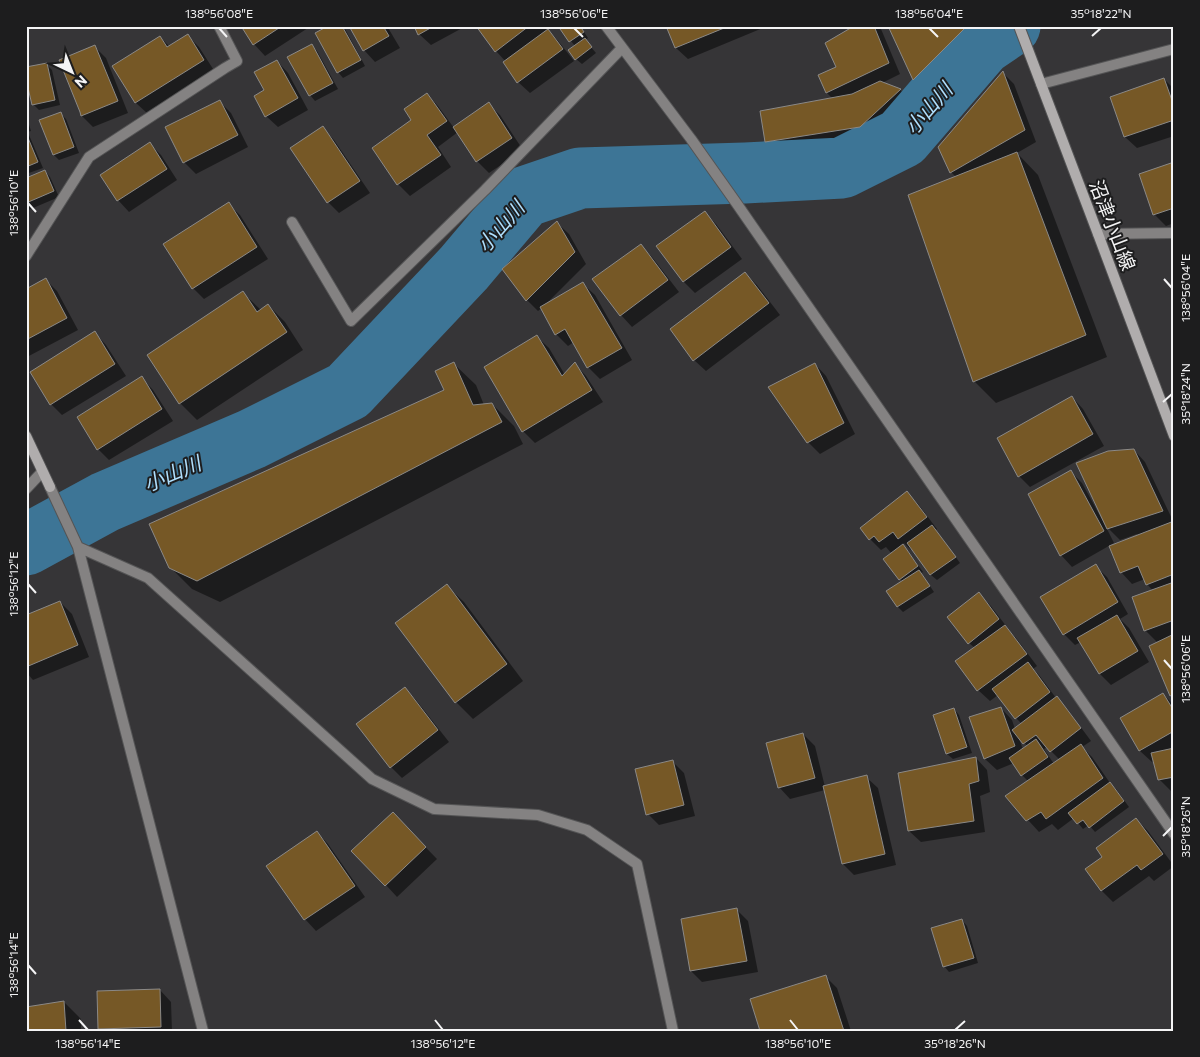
<svg xmlns="http://www.w3.org/2000/svg" width="1200" height="1057" font-family="Commissioner,'Noto Sans JP',sans-serif">
	<rect width="100%" height="100%" fill="#363537"/>
	<path fill="#0007" fill-rule="evenodd" d="M242 26H311L265 56 254 44Z
		M331 26H343L344 27 365 66 343 78 338 72Z
		M350 26H387L400 48 375 62 364 50Z
		M415 26H466L431 45 419 34Z
		M477 26H545L559 42 574 61 530 93 518 82 506 62 496 51Z
		M559 26H580L588 38 585 40 596 53 582 64 576 59 575 46Z
		M668 26H765V27L688 59 676 48Z
		M856 26H878L881 29 900 74 882 83 900 90 912 101 871 139 778 153 766 141 833 99 827 93 820 76 837 67Z
		M890 26H972L978 38 925 90 914 79Z
		M188 36 199 47 215 72 148 114 136 103 113 66 160 37 170 47Z
		M311 45 317 51 338 89 315 101 310 95Z
		M94 46 106 58 128 113 93 127 82 116Z
		M277 61 288 73 308 110 278 127 266 116 265 90Z
		M46 64 52 70 60 105 39 110 33 104Z
		M1003 73 1014 84 1036 142 1017 153 1038 175 1107 357 996 403 974 381 956 177 951 172Z
		M1164 79 1174 89V136L1137 148 1125 137 1112 97Z
		M427 94 438 106 454 128 488 104 500 115 523 150 489 173 477 161 458 132 438 147 451 167 410 196 398 184 373 148 413 120Z
		M219 101 231 113 248 147 196 174 184 162 167 128Z
		M61 114 66 119 79 153 59 160 54 155 41 121Z
		M26 115 31 131 27 132 29 135 43 168 26 174Z
		M323 128 334 140 370 193 339 213 328 202Z
		M150 144 161 155 177 180 129 212 118 200Z
		M1174 163V223L1166 226 1154 214Z
		M45 171 50 177 59 197 26 211V179Z
		M228 204 240 215 268 259 204 299 193 288Z
		M704 212 716 224 742 259 695 293 684 282 658 246Z
		M557 223 569 234 586 264 545 305 583 284 595 295 632 360 600 379 588 367 574 342 568 346 556 334 542 308 538 311 527 300Z
		M641 246 652 257 679 292 632 327 621 315Z
		M745 273 757 285 780 315 706 371 694 360Z
		M46 280 57 291 78 330 27 357 26 290Z
		M243 293 261 310 268 305 285 322 303 350 197 420 180 403 149 356Z
		M95 333 106 345 126 376 62 415 51 404Z
		M537 337 549 348 565 375 575 364 586 376 603 402 535 443 523 431Z
		M454 364 476 385 484 405 492 404 514 426 523 444 220 602 192 589 170 567 446 391Z
		M815 364 826 376 855 434 820 454 808 442 770 387Z
		M142 378 153 390 173 421 109 460 98 449Z
		M1072 397 1083 409 1104 446 1030 487 1019 476Z
		M1134 450 1145 462 1174 523V699L1171 696 1158 643 1145 630 1153 591 1147 584 1145 579 1132 584 1121 572 1138 536 1137 534 1120 540 1105 525 1114 543 1072 567 1061 555 1071 472 1082 483 1105 525 1107 524Z
		M907 493 918 504 937 529 936 530 960 563 937 580 931 575 912 548 911 550 904 543 902 545 908 551 923 572 921 573 934 592 903 612 898 607 888 592 903 582 900 579 892 554 886 547 881 550 870 539Z
		M1095 566 1107 577 1128 614 1120 619 1129 628 1149 662 1111 685 1100 674 1081 642 1075 645 1064 634Z
		M447 586 464 602 523 681 473 719 456 702Z
		M978 594 990 605 1010 631H1009L1016 638 1037 666 1033 669 1039 675 1056 698 1068 710 1091 741 1082 747 1092 757 1110 783 1116 789 1129 807 1095 832 1089 825 1083 829 1074 818 1058 830 1052 824 1039 832 1007 797 1029 782 1022 775 1014 763 997 770 985 759 971 718 1001 708 1012 720 1015 729 1022 724 1016 718 998 695 990 701 978 690 975 648 969 643ZM1018 735 1028 747 1023 750ZM1047 747 1060 760 1054 764 1044 749Z
		M60 602 72 614 89 657 33 680 26 672V616Z
		M405 688 416 700 449 742 402 778 391 767Z
		M1163 694 1174 705V790L1171 791 1159 779 1155 760 1152 762 1140 751 1122 718Z
		M954 709 959 715 972 753 953 759 947 754Z
		M803 734 815 746 825 787 866 777 878 788 896 865 854 875 843 864 825 790 790 799 779 787Z
		M976 758 987 770 990 792 980 796 985 832 921 842 909 831Z
		M672 761 684 773 695 816 659 825 648 814Z
		M1136 819 1148 831 1174 866 1154 881 1149 876 1113 902 1102 891 1086 869 1104 857Z
		M404 825 437 859 397 897 386 885Z
		M317 832 328 844 365 897 316 931 305 919 268 866Z
		M737 910 748 921 758 972 702 982 691 971Z
		M962 920 967 926 978 963 949 972 944 966Z
		M826 977 837 988 851 1031H761Z
		M160 990 171 1002 172 1031H101L99 1029Z
		M64 1002 81 1019V1031H26Z"/>
	<g fill="none" stroke-linecap="round" stroke-linejoin="round">
		<path stroke="#3d7596" stroke-width="61" d="M26 545 105 502 252 439 348 391 464 268 524 197 580 178 745 173 842 168 902 138 982 45 1010 26"/>
	</g>
	<path fill="#765826" stroke="#8b8987" d="M241 26H282L253 45Z
		M328 26H342L361 60 337 73 315 33Z
		M349 26H383L389 36 363 51Z
		M414 26H434L418 35Z
		M476 26H529L495 52Z
		M558 26H580L584 32 569 42Z
		M666 26H729L675 48Z
		M854 26H874L889 63 826 93 818 75 836 67 825 43Z
		M888 26H967L913 80Z
		M548 29 563 49 517 83 503 62Z
		M188 34 204 60 135 103 112 66 160 36 167 47Z
		M585 38 592 47 575 60 568 50Z
		M312 44 333 83 309 96 287 57Z
		M95 45 118 101 81 116 80 112 59 60Z
		M277 60 298 98 265 117 254 96 264 90 254 72Z
		M47 63 55 100 32 105 26 79V67Z
		M1003 71 1025 130 950 173 938 147Z
		M1164 78 1174 106V120L1124 137 1110 97Z
		M880 81 901 89 860 127 765 142 760 111 852 94Z
		M427 93 447 121 427 135 441 155 397 185 372 148 411 120 404 109Z
		M220 100 238 135 183 163 165 127Z
		M489 102 512 138 476 162 453 127Z
		M61 112 74 147 53 155 39 120Z
		M323 126 360 181 327 203 290 148Z
		M26 133 38 162 26 167Z
		M150 142 167 169 117 201 100 175Z
		M1017 152 1086 335 973 382 908 195Z
		M1174 162V208L1153 215 1139 174Z
		M45 170 54 191 26 203V178Z
		M229 202 257 247 192 289 163 244Z
		M705 211 731 247 683 282 656 246Z
		M557 221 575 252 526 301 502 269Z
		M641 244 668 280 620 316 592 279Z
		M745 272 769 303 693 361 670 329Z
		M46 278 67 318 26 340V289Z
		M583 282 622 348 587 368 565 329 555 335 540 307Z
		M243 291 257 312 268 304 287 332 179 404 147 355Z
		M95 331 115 364 50 405 30 372Z
		M537 335 562 376 575 362 592 390 522 432 484 367Z
		M454 362 473 405 492 403 502 422 197 581 169 568 149 524 444 390 435 371Z
		M815 363 844 423 807 443 768 387Z
		M142 376 162 409 97 450 77 417Z
		M1072 396 1093 434 1018 477 997 438Z
		M1134 449 1163 511 1107 529 1076 463 1108 451Z
		M1071 470 1104 531 1060 556 1028 494Z
		M907 491 927 517 898 539 893 532 879 542 874 536 869 540 860 528Z
		M1174 521V574L1146 585 1138 566 1120 573 1109 546Z
		M932 525 956 557 930 575 907 543Z
		M903 544 918 566 899 580 883 559Z
		M1096 564 1118 602 1063 635 1040 597Z
		M919 570 930 586 897 607 886 591Z
		M1174 582V620L1144 631 1132 597Z
		M447 584 507 664 455 703 395 623Z
		M979 592 999 619 968 644 947 617Z
		M60 601 78 645 26 667V615Z
		M1117 615 1138 651 1099 674 1077 638Z
		M1005 625 1027 654 977 691 955 661Z
		M1174 634V694L1170 696 1149 646Z
		M1028 662 1050 692 1015 719 992 689Z
		M405 687 438 730 390 768 356 724Z
		M1163 693 1174 711V731L1139 751 1120 718Z
		M1057 696 1081 728 1050 752 1036 735 1023 744 1012 730Z
		M1001 707 1015 746 984 759 969 717Z
		M954 708 967 747 946 754 933 715Z
		M803 733 815 778 778 788 766 743Z
		M1036 739 1048 757 1021 776 1009 758Z
		M1081 744 1103 778 1046 819 1041 812 1026 821 1005 796Z
		M1174 748V777L1158 780 1151 753Z
		M976 757 979 781 969 784 974 821 908 831 898 773Z
		M673 760 684 805 646 815 635 769Z
		M867 775 885 854 842 864 823 786Z
		M1110 782 1124 801 1089 828 1083 820 1077 824 1068 813Z
		M393 812 426 847 385 886 351 851Z
		M1136 818 1163 854 1141 870 1137 865 1101 891 1085 869 1102 857 1096 848Z
		M317 831 355 886 304 920 266 866Z
		M737 908 747 961 690 971 681 919Z
		M962 919 974 958 943 967 931 928Z
		M826 975 844 1031H760L750 999Z
		M160 989 161 1027 98 1029 97 991Z
		M64 1001 66 1031H26V1007Z"/>
	<g fill="none" stroke-linecap="round" stroke-linejoin="round">
		<defs>
			<path id="street" d="M606 26 691 139 737 204 1174 834
				M1041 84 1174 49
				M292 222 351 321 485 190 622 48
				M1098 234 1174 233
				M26 256 89 157 225 68 237 61 219 26
				M50 487 78 547 203 1031
				M26 489 42 472
				M78 547 148 578 372 779 434 809 538 815 587 830 637 864 673 1031"/>
			<path id="secondary" d="M1019 26 1098 234 1174 436
				M26 436 50 487"/>
		</defs>
		<use href="#street" stroke="#545455" stroke-width="12"/>
		<use href="#secondary" stroke="#545455" stroke-width="12"/>
		<use href="#street" stroke="#848282" stroke-width="10"/>
		<use href="#secondary" stroke="#b0adad" stroke-width="10"/>
	</g>
	<path fill="none" stroke="#f4f4f5" stroke-width="2" d="M219 28 227 37M574 28 583 37M929 28 938 37M1092 36 1101 28M28 203 36 212M1164 279 1172 288M1163 402 1172 394M28 584 36 593M1164 660 1172 669M1163 836 1172 827M28 965 36 974M79 1020 88 1030M435 1020 443 1030M790 1020 798 1030M955 1030 965 1021"/>
	<g text-anchor="middle" dominant-baseline="central" stroke-width="4" stroke-linejoin="round" paint-order="stroke">
		<g font-size="19" fill="#f4f4f5" stroke="#1d1d1e">
			<text transform="translate(1113 225) rotate(69)">沼津小山線</text>
		</g>
		<g font-size="20" font-style="italic" fill="#b0e0fe" stroke="#1d1d1e">
			<text transform="translate(928 108) rotate(-49)">小山川</text>
			<text transform="translate(500 226) rotate(-49)">小山川</text>
			<text transform="translate(172 473) rotate(-23)">小山川</text>
		</g>
	</g>
	<rect width="1200" height="1057" fill="none" stroke="#1d1d1e" stroke-width="55"/>
	<g transform="translate(72 72) rotate(137)" stroke="#1d1d1e" stroke-width="4" paint-order="stroke">
	<path d="M0-4L9 19L0 12L-9 19Z" fill="#f4f4f5"/>
	<text y="-8" font-size="14" font-weight="bold" text-anchor="middle" fill="#f4f4f5">N</text>
	</g>
	<rect x="28" y="28" width="1144" height="1002" fill="none" stroke="#f4f4f5" stroke-width="2"/>
	<g font-size="12" text-anchor="middle" fill="#f4f4f5">
		<text x="219" y="18">138°56'08"E</text>
		<text x="574" y="18">138°56'06"E</text>
		<text x="929" y="18">138°56'04"E</text>
		<text x="1101" y="18">35°18'22"N</text>
		<text transform="translate(14 203) rotate(-90)" y="4">138°56'10"E</text>
		<text transform="translate(1186 288) rotate(-90)" y="4">138°56'04"E</text>
		<text transform="translate(1186 394) rotate(-90)" y="4">35°18'24"N</text>
		<text transform="translate(14 584) rotate(-90)" y="4">138°56'12"E</text>
		<text transform="translate(1186 669) rotate(-90)" y="4">138°56'06"E</text>
		<text transform="translate(1186 827) rotate(-90)" y="4">35°18'26"N</text>
		<text transform="translate(14 965) rotate(-90)" y="4">138°56'14"E</text>
		<text x="88" y="1048">138°56'14"E</text>
		<text x="443" y="1048">138°56'12"E</text>
		<text x="798" y="1048">138°56'10"E</text>
		<text x="955" y="1048">35°18'26"N</text>
	</g>
</svg>
